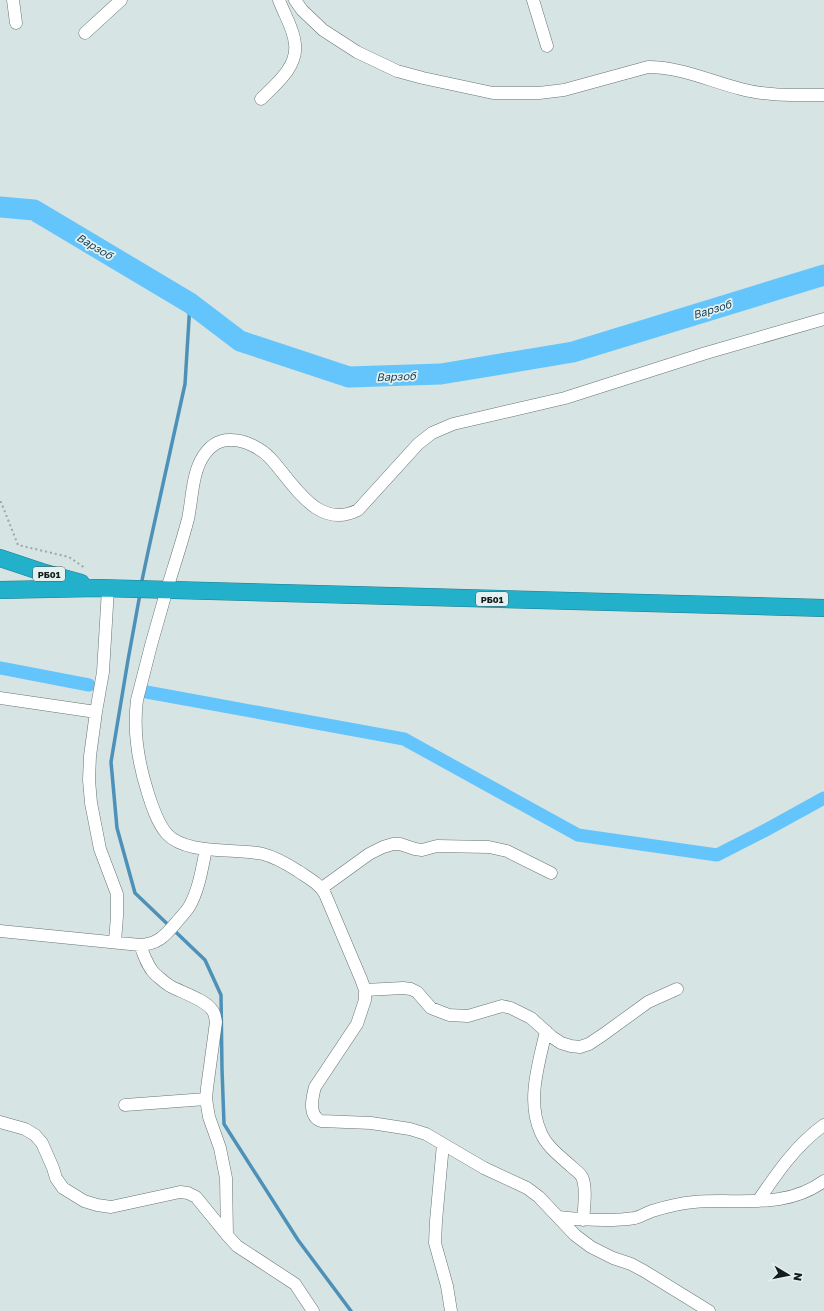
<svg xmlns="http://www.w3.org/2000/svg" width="824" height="1311" font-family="'Golos Text',sans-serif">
	<rect width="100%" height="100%" fill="#d6e4e3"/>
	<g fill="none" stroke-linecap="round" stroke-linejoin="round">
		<path stroke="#4d91b8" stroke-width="3.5" d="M141 585 148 552 185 384 190 303
			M140 594 128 660 111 762 117 828 135 893 205 960 221 995 222 1069 224 1124 298 1240 351 1311"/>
		<path stroke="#64c4fc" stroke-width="13" d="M0 668 89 685
			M141 691 404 739 578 835 717 855 764 831 824 798"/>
		<path stroke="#64c4fc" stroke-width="21" d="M0 207 34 210 190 303 240 341 349 377 441 374 573 352 824 275"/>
		<defs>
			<path id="minor" d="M13 0 16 23
				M295 0 302 10 323 30 357 52 397 71 423 78 493 93H539L564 90 648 67C680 67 710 81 741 89 766 96 798 95 824 95
				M533 0 547 46
				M85 33 121 0
				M261 99C275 85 298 67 295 44 294 29 284 14 279 0
				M0 698 96 712 103 672 108 589
				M96 712 90 756 89 780 91 803 100 849 117 894V916L115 941
				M322 888 369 854 383 847 393 844H400L415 849 422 850 437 846 489 847 507 851 551 873
				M0 931 140 945C157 944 164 937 175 924 179 919 185 913 189 907 199 890 202 868 206 849
				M140 945C144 955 147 966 155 974 160 978 165 983 170 986 181 992 206 1000 212 1010 215 1013 215 1017 216 1022L207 1088 206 1099 209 1117 220 1148 226 1178 227 1235
				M365 990 403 988 411 989 417 992 431 1008 449 1015 468 1016 502 1006 511 1008 531 1018 552 1037 561 1043 571 1046 580 1047 589 1044 604 1034 648 1002 677 989
				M546 1031C539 1063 526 1101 541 1133 547 1147 561 1157 572 1167 575 1170 580 1173 582 1177 587 1187 584 1209 583 1220
				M125 1105 206 1099
				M0 1122 25 1129 35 1135 42 1143 53 1168 56 1178 63 1188 84 1201 97 1205 111 1207 180 1192 188 1193 196 1197 227 1235 237 1246 295 1284 313 1311
				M443 1144 436 1221 435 1243 447 1286 451 1311
				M758 1201C777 1173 796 1145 824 1125
				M558 1217C584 1220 609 1222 635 1218 640 1217 646 1213 652 1211 665 1207 679 1203 694 1202 739 1198 784 1210 824 1181
				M709 1311 644 1271 631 1264 613 1258 591 1247 575 1235 539 1197 527 1188 484 1168 426 1134 410 1129 371 1123 321 1121C308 1116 312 1098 315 1087L357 1024 365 1000V990L361 979 325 894C319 883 308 878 298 871 287 864 275 857 263 854 236 848 186 855 167 834 157 823 151 803 147 790 138 761 133 731 137 700 146 663 156 626 167 589 174 566 182 542 188 519 192 500 192 477 201 460 208 447 218 439 232 440 245 440 262 449 270 458 293 482 317 531 358 510L418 444 432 433 453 424 565 398 706 353 824 319"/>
			<path id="highway" d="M0 558 45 573 81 583
				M0 590 99 588 824 608"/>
		</defs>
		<use href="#minor" stroke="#687574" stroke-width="13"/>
		<use href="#highway" stroke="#1e7c8d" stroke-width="18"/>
		<path stroke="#9ca7a7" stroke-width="2" stroke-dasharray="2 3" stroke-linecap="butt" d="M0 502H1L18 545 69 557 85 568"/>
		<use href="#minor" stroke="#fff" stroke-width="12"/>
		<use href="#highway" stroke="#23b0cb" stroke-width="17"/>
	</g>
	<g text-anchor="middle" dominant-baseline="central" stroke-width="3.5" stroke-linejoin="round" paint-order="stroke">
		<g fill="#e3f1f0" stroke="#545b5b" stroke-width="1">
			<rect x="33" y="567" width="32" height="14" rx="3"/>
			<rect x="476" y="592" width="32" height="14" rx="3"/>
		</g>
		<g font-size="9" font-weight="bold" fill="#161b1b">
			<text x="49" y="574">РБ01</text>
			<text x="492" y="599">РБ01</text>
		</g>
		<g font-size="11" font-style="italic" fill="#1b435a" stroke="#e3f1f0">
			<text transform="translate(95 246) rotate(31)">Варзоб</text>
			<text transform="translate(712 309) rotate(-17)">Варзоб</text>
			<text transform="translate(396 376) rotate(-2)">Варзоб</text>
		</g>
	</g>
	<g transform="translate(788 1275) rotate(100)" stroke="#e3f1f0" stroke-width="3" paint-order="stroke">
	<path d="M0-3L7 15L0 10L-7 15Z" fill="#161b1b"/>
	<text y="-6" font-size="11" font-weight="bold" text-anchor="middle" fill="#161b1b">N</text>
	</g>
</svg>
